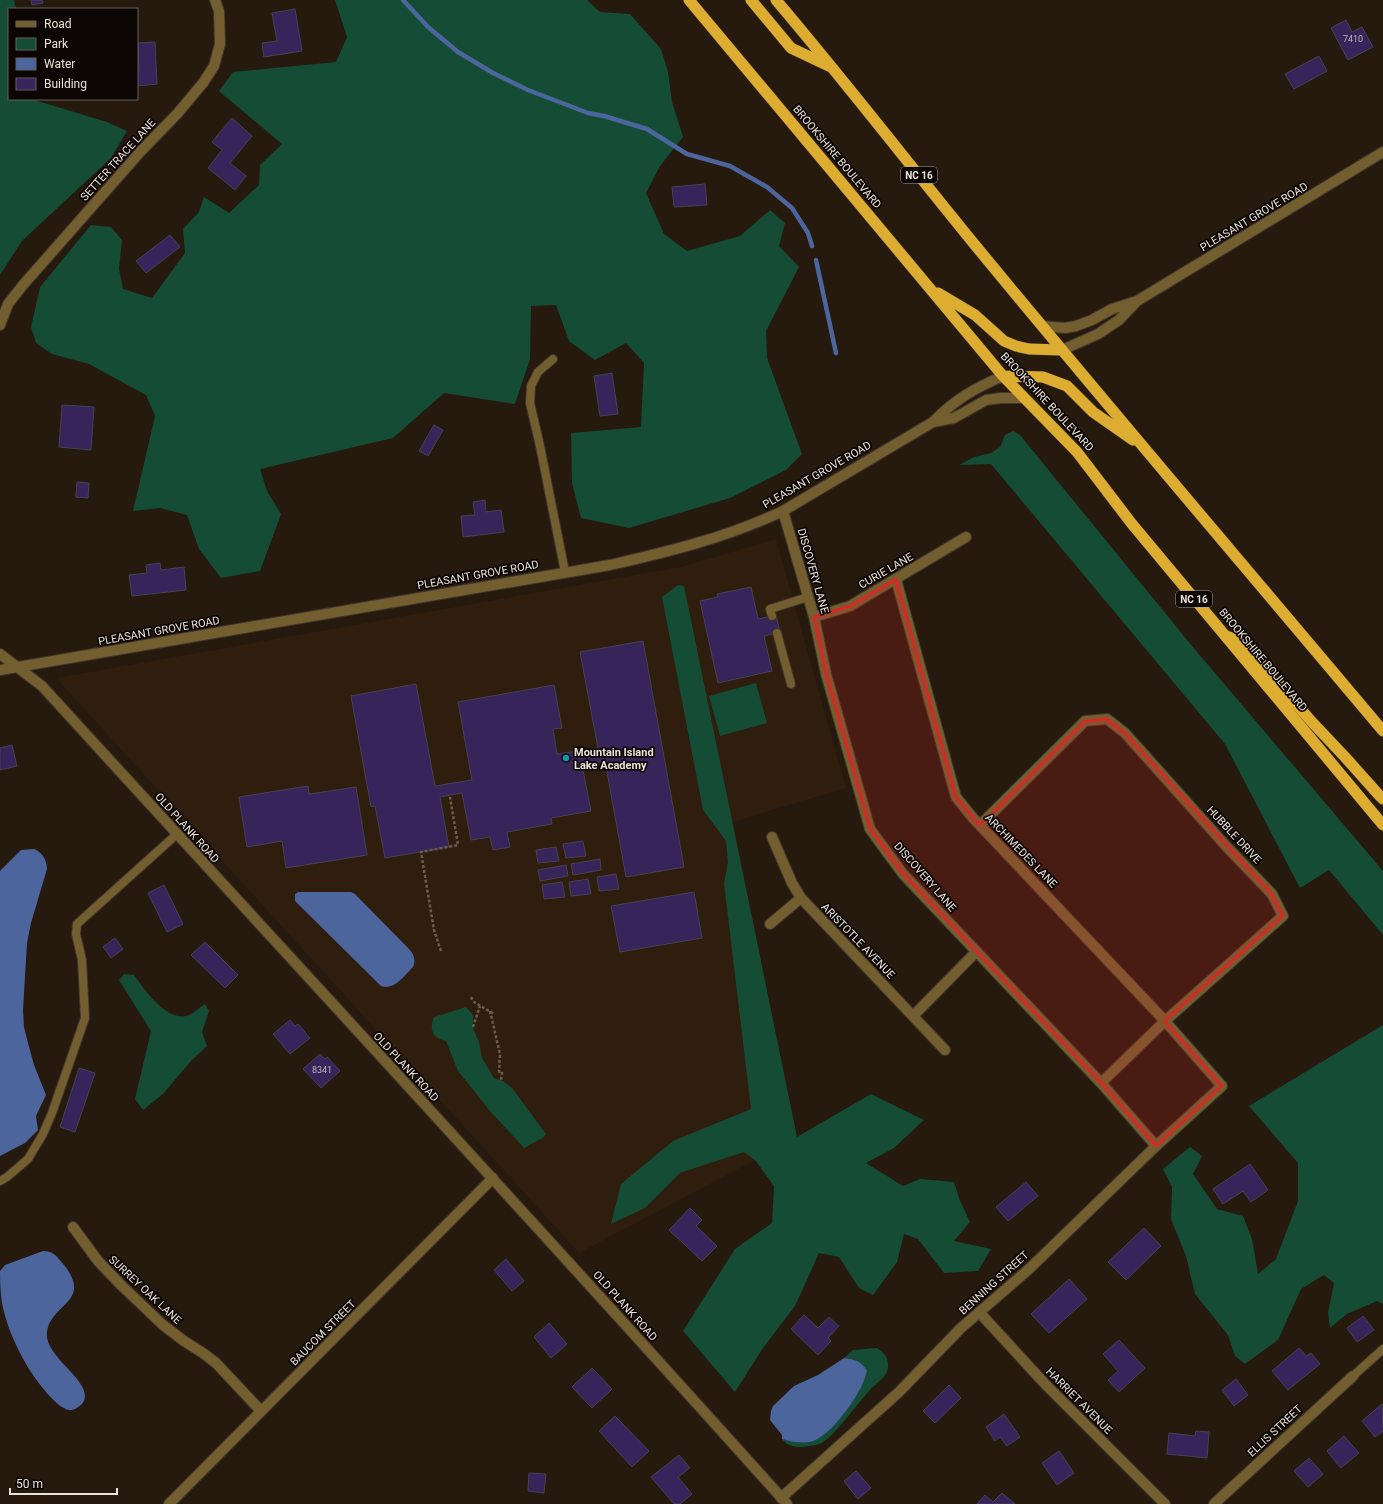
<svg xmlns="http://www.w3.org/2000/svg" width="1383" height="1504" font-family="Roboto,sans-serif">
	<rect width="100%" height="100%" fill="#26190e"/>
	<path fill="#2f1d0d" d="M776 539 846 788 733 822 797 1138 579 1253 56 678 680 567Z"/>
	<path fill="#154c36" d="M0 0H14L16 9H9V99H31L107 122 127 131 111 158 22 241 0 275Z
		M335 0H587L600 12 630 14 661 49 668 72 672 102 683 137 660 166 646 193 664 234 687 251 740 236 770 210 785 223 779 246 799 267 766 331 767 358 802 454 786 470 730 498 629 528 581 518 572 483 571 433 641 427 644 363 626 343 595 360 569 341 556 305 531 306 530 359 515 404 444 393 393 438 260 469 267 491 281 514 260 571 221 578 199 549 187 515 160 508 133 511 155 416 146 395 89 364 52 354 36 343 31 327 40 287 91 225 111 227 122 240 119 269 123 289 152 298 185 253 183 229 199 212 204 197 229 213 259 185 260 165 282 144 219 91 233 72 336 62 347 37Z
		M1013 431 1020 435 1192 646 1383 871V935L1329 870 1300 888 1225 744 991 464 959 465 974 457 991 453 1000 447 1005 435Z
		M678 585 684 586 797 1137 871 1094 924 1120 894 1148 866 1163 903 1186 920 1179 954 1182 960 1201 970 1222 954 1241 991 1249 978 1271 944 1273 918 1239 904 1234 897 1262 873 1295 859 1288 839 1257 819 1253 795 1306 763 1348 735 1392 683 1331 735 1249 772 1223 774 1186 755 1160 744 1152 680 1173 645 1208 611 1224 621 1184 673 1141 751 1109 724 883 728 862 726 841 703 810 662 597Z
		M756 683 767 723 720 736 709 696Z
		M124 974 134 975C145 990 165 1020 186 1016 192 1015 200 1007 205 1004L209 1011 202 1032 207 1046 191 1061 163 1094 143 1110 135 1099 151 1031 119 980Z
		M466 1007 473 1015V1029L479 1042 482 1058 494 1078 503 1081 512 1088 546 1134 544 1137 524 1148 490 1111 458 1071 446 1041C432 1038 429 1030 434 1017Z
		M1383 1025V1304L1377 1301 1347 1314 1330 1328 1328 1313 1334 1283 1324 1275 1301 1289 1278 1340 1245 1364 1235 1356 1228 1335 1195 1294 1186 1256 1171 1219 1172 1187 1163 1169 1190 1147 1202 1156 1193 1174 1217 1209 1243 1216 1252 1239 1258 1274 1276 1259 1298 1201V1163L1249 1106Z
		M877 1348C884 1352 889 1358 888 1368 887 1377 875 1384 869 1391 857 1404 836 1434 822 1443 816 1446 807 1446 801 1447 793 1447 786 1445 782 1439L790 1441 826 1433 860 1390 854 1359 844 1358 853 1350Z"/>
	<path fill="#4c659d" d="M34 849C42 852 47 860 47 869L31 923 27 943 23 1010 24 1027 28 1043 34 1065 46 1095 36 1116 38 1130 25 1143 0 1156V871L21 850Z
		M298 892H351L355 894 410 950C414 955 416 961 413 967 405 975 394 991 381 986L295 901V894Z
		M43 1251C54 1251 57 1257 64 1265 93 1302 51 1303 47 1332 43 1358 98 1383 82 1404 79 1407 73 1411 69 1410 56 1408 36 1380 29 1369 20 1354 11 1336 6 1319 1 1304 0 1288 0 1271L5 1265Z
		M844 1358C855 1359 861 1361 867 1371 865 1377 863 1385 859 1391 850 1407 830 1435 813 1441 804 1444 791 1442 782 1439V1435L770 1420 771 1411 773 1406 794 1386 818 1375Z"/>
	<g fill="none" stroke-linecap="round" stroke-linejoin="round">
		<path stroke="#4c659d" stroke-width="4.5" d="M403 0 428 27 458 52 493 73 528 90 588 113 604 116 647 129 687 154 730 166 767 187 792 208 808 233 812 246
			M816 260 836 353"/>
	</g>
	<path fill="#36245a" stroke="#464253" d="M31 0H42L43 3 32 5Z
		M295 9 302 51 264 57 262 43 277 41 272 13Z
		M1346 20 1352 32 1362 27 1373 47 1348 60 1331 28Z
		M155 42 157 84 137 86V72L139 71 138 43Z
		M1319 56 1327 71 1294 89 1285 74Z
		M232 118 252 136 230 163 246 176 235 190 208 168 222 150 212 142Z
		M705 184 707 205 674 207 672 187Z
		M170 235 180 247 146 273 136 261Z
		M612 373 618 414 600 416 594 376Z
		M62 405 94 407 91 450 59 447Z
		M434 425 443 430 428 456 419 451Z
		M77 482 89 483 88 498 76 497Z
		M485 500 486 512 501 510 504 532 463 537 461 516 475 515 473 502Z
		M160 563 161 570 184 567 186 590 132 596 129 575 147 573 146 565Z
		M751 587 758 619 776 615 780 632 764 636 772 671 718 683 700 601 718 597 717 594Z
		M643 641 684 867 626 877 605 761 582 765 591 811 551 818 552 824 507 832 510 847 493 850 490 837 471 840 462 793 440 797 449 847 385 858 375 806 371 807 351 696 416 684 435 786 472 780 458 702 554 685 562 728 553 729 557 754 598 748 580 652Z
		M12 745 17 766 0 770V748Z
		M308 786 309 794 356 787 367 855 286 868 282 841 247 847 239 797Z
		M583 841 586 856 566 858 563 844Z
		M556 847 559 861 538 863 536 850Z
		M600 859 601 870 573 875 571 864Z
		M566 865 568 876 540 881 538 870Z
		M616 874 619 889 599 891 597 877Z
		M588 879 591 894 571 896 569 882Z
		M562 882 565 897 544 899 542 885Z
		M164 885 183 924 167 932 148 893Z
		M694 892 702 938 620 952 611 906Z
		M115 938 123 949 111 958 103 947Z
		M205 942 238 975 225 988 191 955Z
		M290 1020 295 1026 298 1024 310 1038 290 1054 273 1034Z
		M320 1054 325 1059 327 1057 340 1071 321 1088 303 1069Z
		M79 1068 95 1073 75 1132 60 1127Z
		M1250 1164 1268 1190 1251 1202 1243 1191 1223 1204 1213 1189Z
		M1026 1182 1038 1196 1008 1221 996 1207Z
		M690 1208 702 1220 696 1226 717 1246 702 1261 669 1230Z
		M1144 1228 1161 1246 1126 1280 1108 1262Z
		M506 1259 524 1281 512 1291 494 1270Z
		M1069 1279 1087 1299 1049 1333 1031 1314Z
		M804 1315 818 1328 829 1317 839 1326 828 1338 831 1341 818 1355 791 1329Z
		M1363 1316 1374 1330 1357 1342 1347 1328Z
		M549 1323 567 1344 551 1358 534 1337Z
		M1119 1340 1145 1368 1119 1392 1108 1380 1118 1371 1103 1354Z
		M1299 1348 1306 1356 1311 1353 1320 1364 1288 1390 1272 1371Z
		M592 1368 612 1389 592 1408 572 1387Z
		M1236 1379 1248 1395 1234 1406 1222 1390Z
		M949 1385 961 1398 935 1423 923 1411Z
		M1382 1404 1383 1431 1375 1437 1362 1421Z
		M1004 1414 1020 1437 1007 1446 1000 1437 995 1441 986 1427Z
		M615 1416 649 1451 632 1467 599 1431Z
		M1196 1431 1209 1432 1207 1458 1167 1454 1169 1433 1195 1436Z
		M1344 1436 1359 1453 1341 1468 1327 1451Z
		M1059 1451 1074 1473 1057 1485 1042 1463Z
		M679 1455 690 1468 678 1477 692 1494 680 1504H674L651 1477Z
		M1309 1458 1323 1474 1308 1487 1294 1471Z
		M856 1471 871 1488 858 1499 844 1481Z
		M529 1473 546 1474 544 1493 528 1491Z
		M1002 1493 1015 1504H977L985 1495 993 1502Z"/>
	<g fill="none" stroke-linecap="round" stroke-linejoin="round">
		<defs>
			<path id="service" d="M553 359 538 372 531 386 530 403 540 446 565 572
				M772 616 770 609 808 597
				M777 633 791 684
				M0 1181 7 1177 28 1159 43 1134 52 1113 85 1018 82 960 76 934 77 924 177 834
				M1353 1376 1383 1349"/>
			<path id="minor" d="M0 325 8 304 23 285 141 151 177 114 203 83 214 66 220 44 219 11 215 0
				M783 511 814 617 826 674 870 829 903 874 1101 1083 1156 1146
				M814 617 850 606 966 537
				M980 825 1085 721 1107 719 1125 733 1226 846 1272 894 1283 916 1165 1021 1101 1083
				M772 837 792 883 801 898 945 1050
				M770 924 801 898
				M914 1015 976 952
				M73 1227 98 1261 122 1286 163 1325 184 1341 203 1353 216 1363 261 1411
				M979 1312 1046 1385 1165 1504
				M781 1498 899 1392 961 1328 1029 1269 1156 1146 1222 1086 1165 1021 973 818 956 797 896 579
				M169 1504 493 1178
				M1214 1504 1353 1376"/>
			<path id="tertiary" d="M1137 301 1383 152
				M1042 326 1065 328 1076 326 1092 320 1112 309 1137 301 1119 320 1098 334 1062 350
				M1003 376C975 388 954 400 933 422L954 418 986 400 1001 398H1024
				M0 654 42 686C290 958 541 1229 787 1504
				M0 670 610 565C671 551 725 538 783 511L933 422"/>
			<path id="trunk" d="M689 0 1003 376 1077 452 1132 524 1383 825
				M751 0 791 48 831 67
				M776 0C844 80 908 163 975 245 1109 408 1247 569 1383 731
				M938 293 975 315 1004 341 1016 346 1029 349 1062 350
				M1003 376 1043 377 1067 386 1093 412 1133 440
				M1226 636 1243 642 1311 721 1345 757 1379 795 1383 799"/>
		</defs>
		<use href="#service" stroke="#42352b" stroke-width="10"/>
		<use href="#minor" stroke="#42352b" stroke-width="12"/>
		<use href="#tertiary" stroke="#42352b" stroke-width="12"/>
		<use href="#trunk" stroke="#42352b" stroke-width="12"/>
		<path stroke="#695d53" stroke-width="2.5" stroke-dasharray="3 2" stroke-linecap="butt" d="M441 951 434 930 421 852 458 845 450 797
			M471 997 474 1002 494 1014
			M490 1011 500 1054 499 1073H502L501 1080
			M473 1027 480 1006"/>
		<use href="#service" stroke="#725e2f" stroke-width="8"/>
		<use href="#minor" stroke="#725e2f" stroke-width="10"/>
		<use href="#tertiary" stroke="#725e2f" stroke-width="10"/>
		<use href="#trunk" stroke="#dcad31" stroke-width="11"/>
	</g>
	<path fill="#d62828" fill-opacity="0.2" stroke="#d62828" stroke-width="3" stroke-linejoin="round" d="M896 579 956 797 980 825 1085 721 1107 719 1125 733 1272 894 1283 916 1165 1021 1222 1086 1156 1146 1101 1083 903 874 870 829 826 674 814 617 850 606Z"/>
	<circle fill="#0f9aa8" stroke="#0b0603" stroke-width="1.5" cx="566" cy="758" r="4"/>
	<g text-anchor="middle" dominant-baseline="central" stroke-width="3.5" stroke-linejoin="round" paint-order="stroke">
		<g font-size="9" fill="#beb2ba">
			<text x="1353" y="39">7410</text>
			<text x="322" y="1070">8341</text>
		</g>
		<g fill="#0b0603" stroke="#a8a09a" stroke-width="1">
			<rect x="901" y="167" width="36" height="16" rx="3"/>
			<rect x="1176" y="591" width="36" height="16" rx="3"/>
		</g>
		<g font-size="10" font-weight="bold" fill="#ebe2da">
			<text x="919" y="175">NC 16</text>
			<text x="1194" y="599">NC 16</text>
		</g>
		<g font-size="11" fill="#ebe2da" stroke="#0b0603">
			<text transform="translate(837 157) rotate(50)">BROOKSHIRE BOULEVARD</text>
			<text transform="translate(118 160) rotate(-48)">SETTER TRACE LANE</text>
			<text transform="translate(1254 217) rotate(-31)">PLEASANT GROVE ROAD</text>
			<text transform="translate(1047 402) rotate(47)">BROOKSHIRE BOULEVARD</text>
			<text transform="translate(817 475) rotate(-30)">PLEASANT GROVE ROAD</text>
			<text transform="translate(813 571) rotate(74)">DISCOVERY LANE</text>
			<text transform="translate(886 571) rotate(-30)">CURIE LANE</text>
			<text transform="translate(478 575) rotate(-10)">PLEASANT GROVE ROAD</text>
			<text transform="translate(159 631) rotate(-10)">PLEASANT GROVE ROAD</text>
			<text transform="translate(1263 660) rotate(50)">BROOKSHIRE BOULEVARD</text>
			<text transform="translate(187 828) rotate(48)">OLD PLANK ROAD</text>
			<text transform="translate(1234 835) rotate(47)">HUBBLE DRIVE</text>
			<text transform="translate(1021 851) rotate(46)">ARCHIMEDES LANE</text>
			<text transform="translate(925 877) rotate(49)">DISCOVERY LANE</text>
			<text transform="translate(858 941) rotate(46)">ARISTOTLE AVENUE</text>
			<text transform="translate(406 1067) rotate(47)">OLD PLANK ROAD</text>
			<text transform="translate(994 1283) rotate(-42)">BENNING STREET</text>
			<text transform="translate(145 1290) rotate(43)">SURREY OAK LANE</text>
			<text transform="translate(625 1306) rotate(48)">OLD PLANK ROAD</text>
			<text transform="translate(323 1333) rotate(-45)">BAUCOM STREET</text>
			<text transform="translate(1079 1401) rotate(45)">HARRIET AVENUE</text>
			<text transform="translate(1275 1431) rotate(-43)">ELLIS STREET</text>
		</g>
		<g font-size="11" font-weight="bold" fill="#ebe2da" stroke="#0b0603" text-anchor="start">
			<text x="574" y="752">Mountain Island<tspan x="574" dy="13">Lake Academy</tspan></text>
		</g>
	</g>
	<rect x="8" y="8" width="130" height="92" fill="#0b0603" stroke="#655e59"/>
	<rect x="16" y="21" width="20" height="6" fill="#725e2f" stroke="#655e59"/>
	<text x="44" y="28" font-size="12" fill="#ebe2da">Road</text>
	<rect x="16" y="38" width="20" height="12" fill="#154c36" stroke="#655e59"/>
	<text x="44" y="48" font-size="12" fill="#ebe2da">Park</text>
	<rect x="16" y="58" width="20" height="12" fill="#4c659d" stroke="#655e59"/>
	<text x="44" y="68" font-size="12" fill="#ebe2da">Water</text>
	<rect x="16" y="78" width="20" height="12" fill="#36245a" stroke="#655e59"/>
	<text x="44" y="88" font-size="12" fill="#ebe2da">Building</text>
	<path d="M10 1488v6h107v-6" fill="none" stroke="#ebe2da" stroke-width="2"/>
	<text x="16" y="1488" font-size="12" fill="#ebe2da" stroke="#0b0603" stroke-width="3" paint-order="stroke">50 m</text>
</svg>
